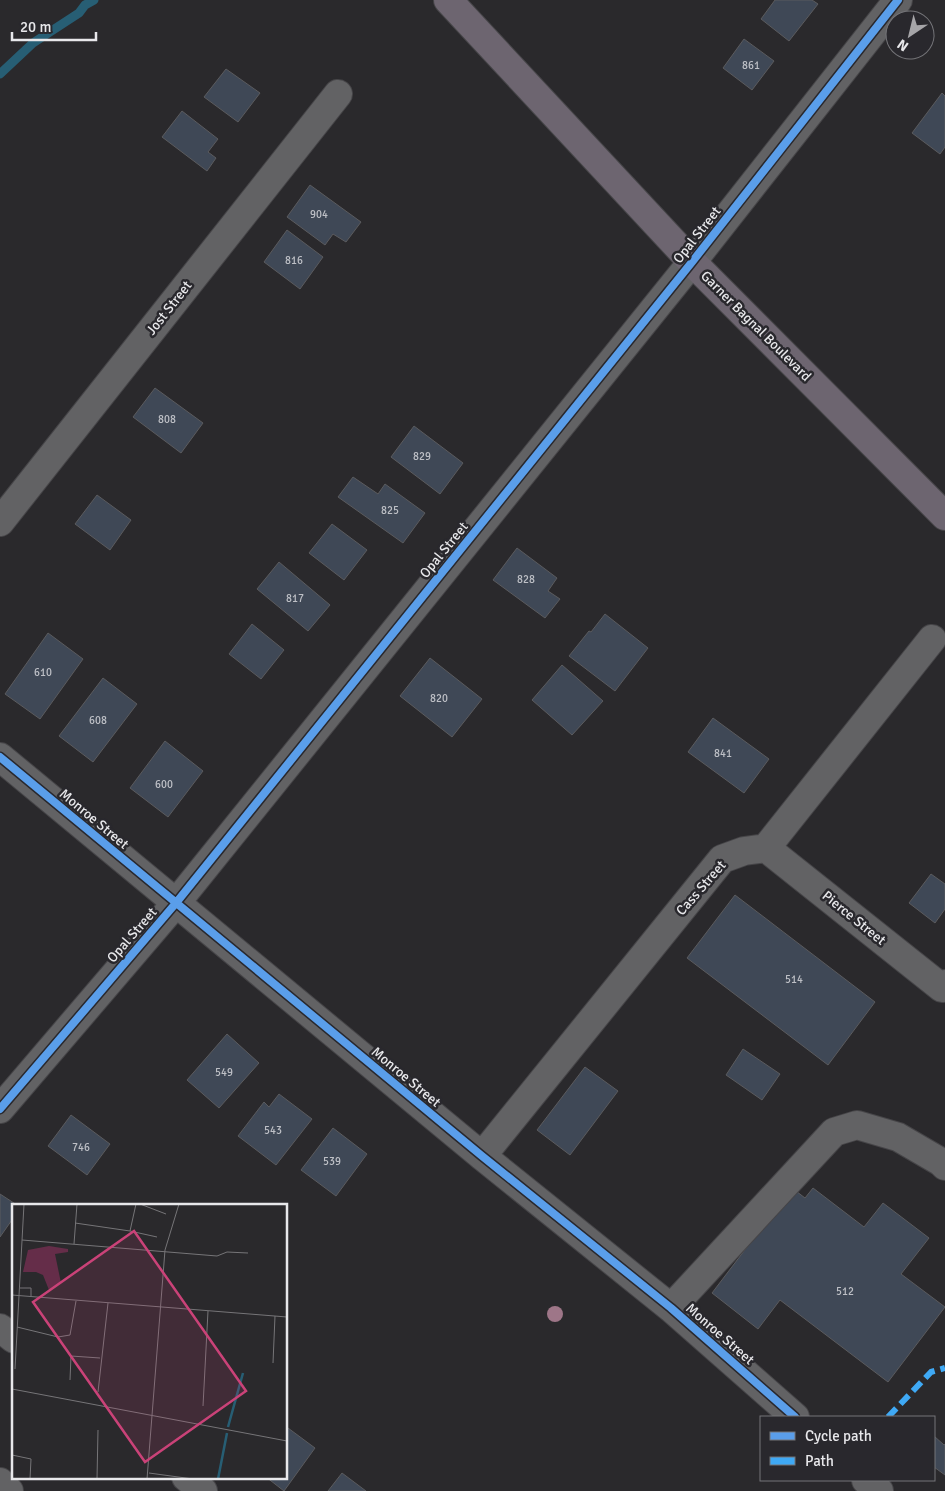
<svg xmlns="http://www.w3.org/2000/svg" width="945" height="1491" font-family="Signika,sans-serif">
	<rect width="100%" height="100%" fill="#2a292c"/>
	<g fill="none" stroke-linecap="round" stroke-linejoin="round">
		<path stroke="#275e74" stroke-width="9" d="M0 74 33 43 79 13 85 5 94 0"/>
	</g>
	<path fill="#3f4856" stroke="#5b5b5e" d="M775 0H812L818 4 789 41 761 19Z
		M744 39 774 61 752 90 723 68Z
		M226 69 260 93 238 122 204 97Z
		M942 93 945 96V147L940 154 912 133Z
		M182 111 218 139 208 152 216 158 207 171 162 137Z
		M310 185 361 222 346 242 333 234 325 245 287 217Z
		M287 230 323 257 300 289 264 262Z
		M155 388 203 423 181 453 133 417Z
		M414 426 463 463 440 494 391 457Z
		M353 477 378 494 385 484 425 513 403 543 338 497Z
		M97 495 131 520 110 550 75 524Z
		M332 524 367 550 344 580 309 553Z
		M517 548 557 578 548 591 560 599 545 618 493 580Z
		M279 562 330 605 308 631 257 589Z
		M605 614 648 648 615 691 569 656 589 631 591 632Z
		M252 624 284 650 261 679 229 654Z
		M48 633 83 659 40 719 5 694Z
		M430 658 482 699 452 737 400 696Z
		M562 665 603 701 572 735 532 700Z
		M103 678 137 704 93 762 59 736Z
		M713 718 769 759 744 793 688 752Z
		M165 741 203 771 168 817 130 788Z
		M931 874 945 884V909L935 923 909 903Z
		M735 895 875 1002 828 1065 687 958Z
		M227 1034 259 1063 219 1108 187 1080Z
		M743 1049 780 1074 762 1100 726 1075Z
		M585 1067 618 1091 570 1155 537 1130Z
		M279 1094 312 1119 276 1165 238 1136 264 1102 269 1107Z
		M71 1115 110 1144 87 1175 48 1146Z
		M333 1128 367 1154 336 1196 301 1170Z
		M792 1188 805 1198 813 1188 864 1227 883 1203 929 1238 901 1274 945 1307 888 1382 780 1300 758 1329 712 1293Z
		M0 1194 17 1205H14V1217L0 1237Z
		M288 1428 315 1448 284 1491 266 1477H286V1431Z
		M934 1436 944 1445 945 1444V1475L934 1467Z
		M342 1473 366 1491H328Z"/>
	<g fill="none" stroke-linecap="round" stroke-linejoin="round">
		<defs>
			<path id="minor" d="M0 522 338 94
				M0 757 482 1156 671 1308 795 1417
				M766 848 942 988 945 984
				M0 1109 176 903 692 262 898 0
				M482 1156 722 859 744 851 766 848 932 639
				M671 1308 834 1132 857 1125 898 1137 941 1162 945 1166
				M0 1328 14 1339
				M186 1477 203 1491
				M866 1480 879 1491
				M0 1482 9 1491"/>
			<path id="highway" d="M448 0 692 262 945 516"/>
		</defs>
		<use href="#minor" stroke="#464548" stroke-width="30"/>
		<use href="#highway" stroke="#464548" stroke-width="30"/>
		<use href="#minor" stroke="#626264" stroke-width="28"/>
		<use href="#highway" stroke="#6d6570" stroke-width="28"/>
		<path stroke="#3fa9f5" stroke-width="6" stroke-dasharray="12 6" stroke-linecap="butt" d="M888 1417 931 1372 945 1368"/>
		<defs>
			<path id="cycleway" d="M0 757 482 1156 671 1308 795 1417
				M0 1109 176 903 692 262 898 0"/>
		</defs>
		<use href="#cycleway" stroke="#29282d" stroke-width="11"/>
		<use href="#cycleway" stroke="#5a9eea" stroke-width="8"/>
	</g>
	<circle fill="#9e7688" cx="555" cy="1314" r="8"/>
	<g text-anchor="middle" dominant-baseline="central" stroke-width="5" stroke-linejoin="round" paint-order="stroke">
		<g font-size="11" fill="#bec0c6">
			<text x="751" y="65">861</text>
			<text x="319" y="214">904</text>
			<text x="294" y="260">816</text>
			<text x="167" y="419">808</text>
			<text x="422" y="456">829</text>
			<text x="390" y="510">825</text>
			<text x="526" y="579">828</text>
			<text x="295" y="598">817</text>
			<text x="43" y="672">610</text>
			<text x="439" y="698">820</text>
			<text x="98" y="720">608</text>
			<text x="723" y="753">841</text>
			<text x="164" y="784">600</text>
			<text x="794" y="979">514</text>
			<text x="224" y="1072">549</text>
			<text x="273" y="1130">543</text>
			<text x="81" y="1147">746</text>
			<text x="332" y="1161">539</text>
			<text x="845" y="1291">512</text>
		</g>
		<g font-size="14" fill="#e8e8eb" stroke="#29282d">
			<text transform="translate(697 235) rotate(-52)">Opal Street</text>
			<text transform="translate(169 308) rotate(-52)">Jost Street</text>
			<text transform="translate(756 326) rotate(45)">Garner Bagnal Boulevard</text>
			<text transform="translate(444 550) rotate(-51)">Opal Street</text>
			<text transform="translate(94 819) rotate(40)">Monroe Street</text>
			<text transform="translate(701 888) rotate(-49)">Cass Street</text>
			<text transform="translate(854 918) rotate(39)">Pierce Street</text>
			<text transform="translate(132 935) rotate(-49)">Opal Street</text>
			<text transform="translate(406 1077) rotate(40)">Monroe Street</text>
			<text transform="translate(720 1334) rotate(41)">Monroe Street</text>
		</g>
	</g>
	<g transform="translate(12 1204)">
		<rect width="275" height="275" fill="#2a292c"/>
		<path d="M37 42 56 45V48L43 50 49 79 37 86 31 71 24 68H11L16 46Z" fill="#652d49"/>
		<path fill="none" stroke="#275e74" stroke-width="2.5" d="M216 223 231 169M206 275 215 229"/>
		<path fill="none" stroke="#767578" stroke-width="1" d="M128 0 154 10M63 19 118 27 124 0M118 27 145 33M10 36 205 52 215 48 236 49M62 40 65 0M8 84H19V92M0 91 275 113M5 123 46 133 58 131 64 97M261 159 263 112M3 165 12 0M58 176 59 152 88 154M0 185 275 237M86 188 96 99M191 202 196 107M0 251 19 255 18 275M137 269 181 275M85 275 86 226M135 275 153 46 167 0"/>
		<path fill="#ca4278" fill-opacity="0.15" stroke="#ca4278" stroke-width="2.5" d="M122 27 234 187 133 258 21 98Z"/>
		<rect width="275" height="275" fill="none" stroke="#e8e8eb" stroke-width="2.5"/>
	</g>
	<rect x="760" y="1416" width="175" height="65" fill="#29282d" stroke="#757579"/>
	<rect x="770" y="1432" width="25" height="8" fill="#5a9eea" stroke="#757579"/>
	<text x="805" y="1441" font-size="15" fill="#e8e8eb">Cycle path</text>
	<rect x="770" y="1457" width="25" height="8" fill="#3fa9f5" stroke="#757579"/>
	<text x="805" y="1466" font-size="15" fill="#e8e8eb">Path</text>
	<g transform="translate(910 35) rotate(215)"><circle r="24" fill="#29282d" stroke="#757579"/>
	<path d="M0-4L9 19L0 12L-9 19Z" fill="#a6a5a8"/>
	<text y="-8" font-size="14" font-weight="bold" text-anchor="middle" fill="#e8e8eb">N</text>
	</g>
	<path d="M12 32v8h84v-8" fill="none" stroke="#e8e8eb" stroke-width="2.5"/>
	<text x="20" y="32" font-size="15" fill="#e8e8eb" stroke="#29282d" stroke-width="4" paint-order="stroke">20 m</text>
</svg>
